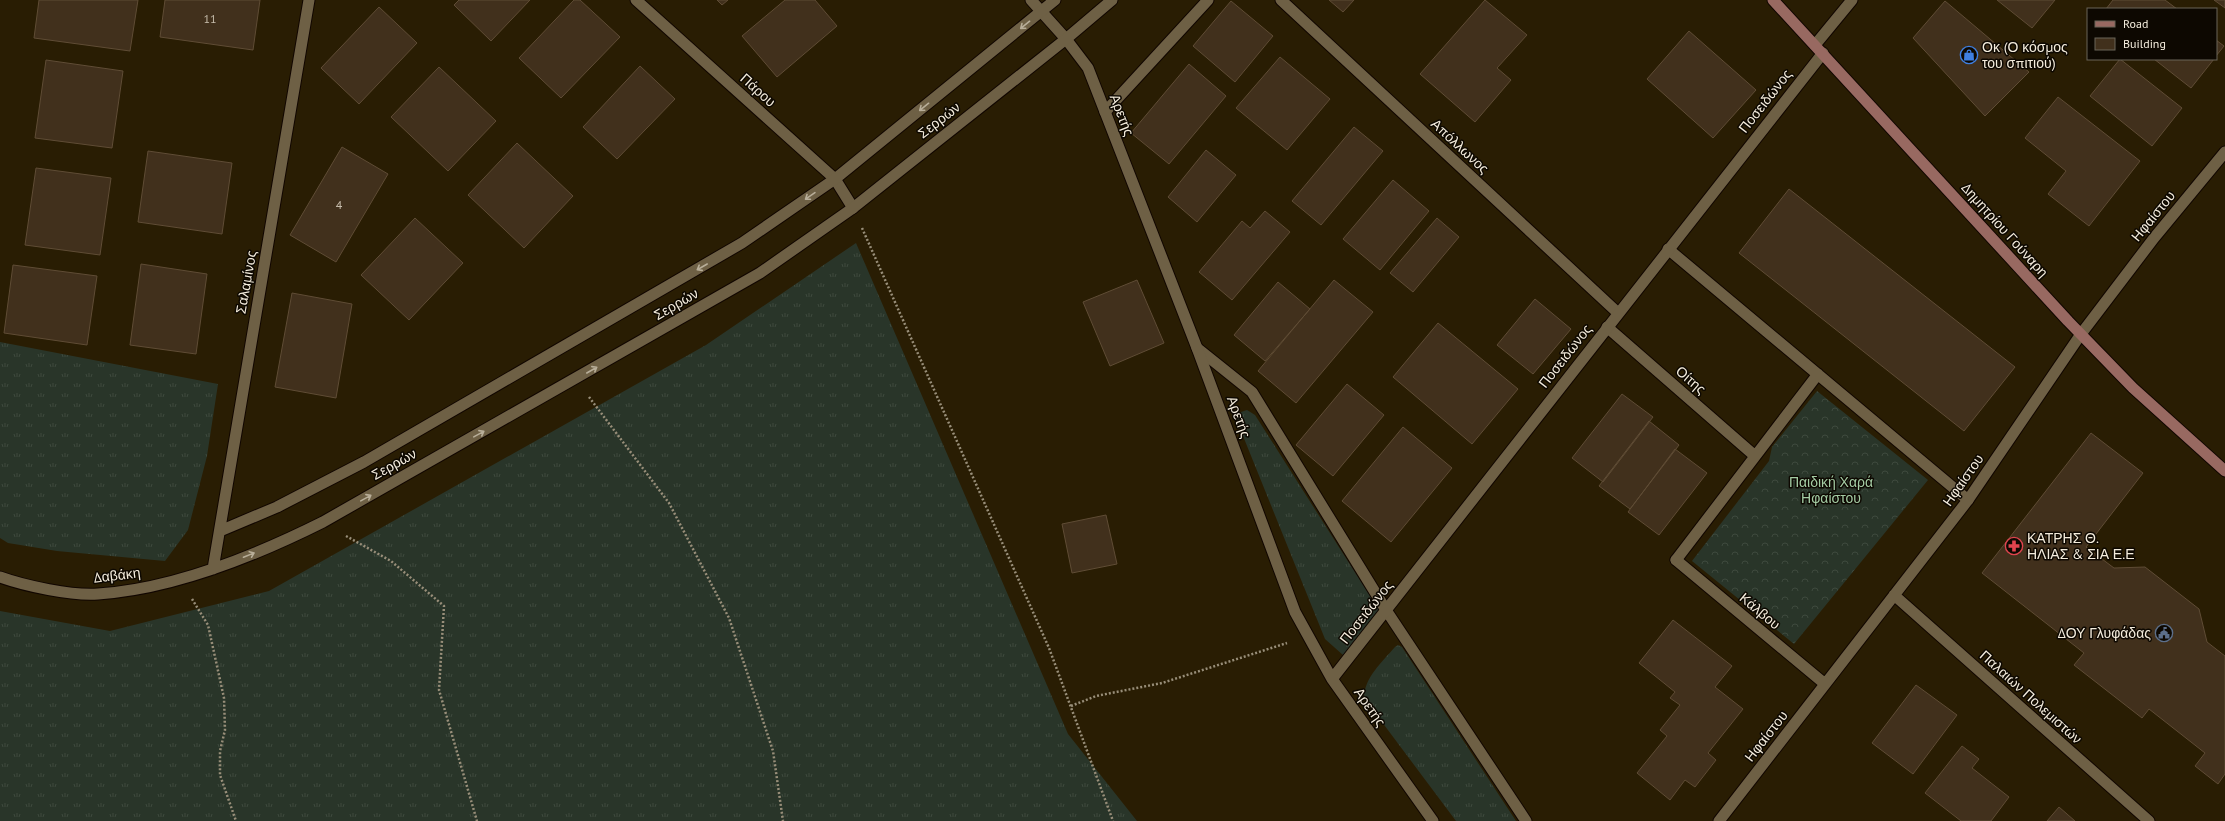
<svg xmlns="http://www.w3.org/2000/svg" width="2225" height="821" font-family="'PT Sans',sans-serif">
	<defs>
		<pattern id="grass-tufts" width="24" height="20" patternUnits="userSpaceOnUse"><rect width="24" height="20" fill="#293529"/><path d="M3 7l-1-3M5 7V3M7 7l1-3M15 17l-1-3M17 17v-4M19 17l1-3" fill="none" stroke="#3e493d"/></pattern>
		<pattern id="forest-crowns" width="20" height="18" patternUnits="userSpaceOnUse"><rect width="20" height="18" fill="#293529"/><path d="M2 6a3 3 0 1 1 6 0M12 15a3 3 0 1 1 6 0" fill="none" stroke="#3e493d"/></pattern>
	</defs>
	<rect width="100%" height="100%" fill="#291d03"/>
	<path fill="url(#grass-tufts)" d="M856 243 1068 734 1137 821H0V611L110 631 269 591 706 345Z
		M0 342 218 384 207 456 188 530 165 561 57 551 8 543 0 538Z
		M1247 410 1255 415 1384 618 1350 656 1343 655 1325 639 1241 431 1237 418 1241 412Z
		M1398 645 1402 647 1516 821H1456L1364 698C1364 678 1382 662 1395 647Z"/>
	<path fill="url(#forest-crowns)" d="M1817 391 1928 480 1794 644 1692 561 1769 461 1772 447Z"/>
	<path fill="#41301c" stroke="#5f4c35" d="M39 0H138L130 51 34 38Z
		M165 0H260L253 50 160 37Z
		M459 0H530L491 41 454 5Z
		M574 0H580L620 37 561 98 519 58Z
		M717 0H728L722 5Z
		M785 0H815L837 26 777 77 742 36Z
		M1329 0H1354L1343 12Z
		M1485 0 1527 35 1497 68 1511 80 1475 122 1420 74Z
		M1997 0H2055L2032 28Z
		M2113 0H2165L2177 9H2106Z
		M2214 0H2225V8Z
		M1231 1 1273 36 1235 82 1193 46Z
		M1945 1 2029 72 1985 116 1913 38Z
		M379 7 417 43 359 104 321 68Z
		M1689 31 1756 90 1713 138 1647 79Z
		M2216 40 2224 46 2216 56Z
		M1280 57 1330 99 1287 150 1236 108Z
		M2120 59 2182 108 2152 146 2090 96Z
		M2154 59H2214L2191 88Z
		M46 60 123 71 112 148 35 138Z
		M1189 64 1226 96 1169 164 1131 133Z
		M640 66 675 99 617 159 583 127Z
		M439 67 496 121 448 171 391 117Z
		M2058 97 2140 161 2089 226 2048 194 2066 171 2025 138Z
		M1354 127 1383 151 1321 225 1292 201Z
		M517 143 573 196 524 248 468 195Z
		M342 147 388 174 336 262 290 235Z
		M1206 150 1236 175 1197 222 1168 197Z
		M148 151 232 163 222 234 138 222Z
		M36 168 111 178 100 255 25 245Z
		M1393 180 1429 211 1380 270 1343 239Z
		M1789 189 2015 367 1964 431 1739 253Z
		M1265 211 1290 232 1232 300 1199 272 1242 221 1250 228Z
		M415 218 463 263 409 320 361 275Z
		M1437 218 1459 237 1413 292 1390 273Z
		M141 264 207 274 196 354 130 345Z
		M13 265 97 276 87 345 4 333Z
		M1137 280 1164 343 1110 366 1083 302Z
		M1334 280 1373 312 1296 403 1258 371Z
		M1278 282 1310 309 1265 361 1234 335Z
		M292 293 352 304 336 398 275 387Z
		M1535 299 1571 329 1533 374 1497 345Z
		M1438 323 1518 389 1472 444 1393 377Z
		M1347 384 1384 415 1333 476 1296 445Z
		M1622 394 1653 417 1603 482 1572 458Z
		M1649 421 1679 445 1630 509 1599 486Z
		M1403 427 1452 468 1391 542 1342 501Z
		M2091 433 2143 473 2086 547 2114 568 2145 567 2199 609 2207 642 2225 656V774L2218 784 2195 766 2205 753 2149 709 2142 718 2074 665 2084 653 1982 573Z
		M1675 449 1707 473 1659 535 1628 512Z
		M1106 515 1117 564 1072 573 1062 524Z
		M1673 620 1732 666 1715 687 1743 709 1708 753 1716 760 1695 787 1685 780 1670 800 1637 773 1667 736 1660 730 1680 705 1670 698 1675 692 1639 663Z
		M1916 685 1957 715 1913 774 1872 743Z
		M1962 746 1979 759 1972 768 2009 797 1991 821H1961L1925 793Z
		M2059 807 2075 821H2047Z"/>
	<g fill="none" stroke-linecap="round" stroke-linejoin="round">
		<defs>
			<path id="service" d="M1197 348 1252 392 1386 610 1526 821"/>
			<path id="pedestrian" d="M1281 0 1618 313
				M1105 112 1208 0
				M1668 249 1968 500
				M1607 327 1755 456
				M1676 560 1818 374"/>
			<path id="minor" d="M636 0 835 179 853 208
				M1031 0 1066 39 1088 68 1197 348 1295 612 1332 679 1433 821
				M1815 45 1852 0
				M1676 560 1825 684
				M1894 595 2149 821
				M1332 679 1823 53
				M1719 821 1968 500 2081 334 2154 238 2225 152"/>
			<path id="tertiary" d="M220 531 277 507 364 462 742 243 835 179 1055 0
				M213 569 309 0
				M0 577C25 586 72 596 98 594 174 589 255 556 323 522L760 273 853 208 1066 39 1112 0"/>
			<path id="secondary" d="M1773 0 2068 321 2133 388 2225 471"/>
		</defs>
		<use href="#service" stroke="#110600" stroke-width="13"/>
		<use href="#pedestrian" stroke="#110600" stroke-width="13"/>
		<use href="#minor" stroke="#110600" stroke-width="13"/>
		<use href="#tertiary" stroke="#110600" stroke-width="13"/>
		<use href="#secondary" stroke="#110600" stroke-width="13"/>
		<path stroke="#988e79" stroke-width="2.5" stroke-dasharray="2 2" stroke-linecap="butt" d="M862 228 1049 648 1113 821
			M589 397 669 503 729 618 773 751 783 821
			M346 536 391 561 444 606 439 690 477 821
			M192 599 208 625 224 698 225 730 220 751V775L236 821
			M1071 706 1096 696 1162 683 1287 643"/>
		<use href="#service" stroke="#6e6045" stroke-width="11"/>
		<use href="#pedestrian" stroke="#6e6045" stroke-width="11"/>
		<use href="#minor" stroke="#6e6045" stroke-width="11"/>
		<use href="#tertiary" stroke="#6e6045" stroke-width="11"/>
		<use href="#secondary" stroke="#986961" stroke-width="11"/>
	</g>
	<defs><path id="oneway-shaft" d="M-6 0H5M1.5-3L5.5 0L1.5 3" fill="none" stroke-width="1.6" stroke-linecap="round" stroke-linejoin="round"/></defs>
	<g stroke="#b8ae99">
		<use href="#oneway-shaft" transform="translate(1025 25) rotate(141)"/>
		<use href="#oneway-shaft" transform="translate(924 107) rotate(141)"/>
		<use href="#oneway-shaft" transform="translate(810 196) rotate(145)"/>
		<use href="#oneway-shaft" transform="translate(702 267) rotate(150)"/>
		<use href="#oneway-shaft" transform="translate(592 370) rotate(-30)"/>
		<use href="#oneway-shaft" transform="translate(479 434) rotate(-29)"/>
		<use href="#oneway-shaft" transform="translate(366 498) rotate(-29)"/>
		<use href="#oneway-shaft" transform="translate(249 555) rotate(-22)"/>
	</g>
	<defs>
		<symbol id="shop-ring" viewBox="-11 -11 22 22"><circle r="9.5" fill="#0d0801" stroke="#3f7fe0" stroke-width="1.5"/><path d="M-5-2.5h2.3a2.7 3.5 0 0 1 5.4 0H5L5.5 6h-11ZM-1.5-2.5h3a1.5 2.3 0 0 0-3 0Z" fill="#3f7fe0"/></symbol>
		<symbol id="pharmacy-ring" viewBox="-11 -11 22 22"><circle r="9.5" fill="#0d0801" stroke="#e0444e" stroke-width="1.5"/><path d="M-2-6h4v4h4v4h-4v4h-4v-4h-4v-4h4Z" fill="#e0444e"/></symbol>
		<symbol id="civic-ring" viewBox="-11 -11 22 22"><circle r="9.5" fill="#0d0801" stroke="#5c6f8a" stroke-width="1.5"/><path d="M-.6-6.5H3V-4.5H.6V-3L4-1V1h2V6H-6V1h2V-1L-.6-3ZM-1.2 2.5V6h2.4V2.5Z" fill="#5c6f8a"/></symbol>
	</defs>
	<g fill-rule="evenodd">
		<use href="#shop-ring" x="1959" y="45" width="20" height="20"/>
		<use href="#pharmacy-ring" x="2004" y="536" width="20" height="20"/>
		<use href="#civic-ring" x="2154" y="623" width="20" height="20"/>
	</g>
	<g text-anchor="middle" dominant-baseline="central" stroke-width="3" stroke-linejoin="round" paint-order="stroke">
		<g font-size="12" fill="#c8bead">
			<text x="210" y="18">11</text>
			<text x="339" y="204">4</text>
		</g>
		<g font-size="14" fill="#f5eddd" stroke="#0d0801" text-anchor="start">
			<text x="1982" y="47">Οκ (Ο κόσμος<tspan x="1982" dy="16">του σπιτιού)</tspan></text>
			<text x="2027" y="538">ΚΑΤΡΗΣ Θ.<tspan x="2027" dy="16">ΗΛΙΑΣ &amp; ΣΙΑ Ε.Ε</tspan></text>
			<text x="2151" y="633" text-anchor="end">ΔΟΥ Γλυφάδας</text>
		</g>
		<g font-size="14" fill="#f5eddd" stroke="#0d0801">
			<text transform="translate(758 90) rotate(42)">Πάρου</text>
			<text transform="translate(1765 101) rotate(-52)">Ποσειδώνος</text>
			<text transform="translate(1122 115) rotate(69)">Αρετής</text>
			<text transform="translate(939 120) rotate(-38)">Σερρών</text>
			<text transform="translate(1460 146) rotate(43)">Απόλλωνος</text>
			<text transform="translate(2153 216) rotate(-51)">Ηφαίστου</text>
			<text transform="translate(2005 230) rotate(48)">Δημητρίου Γούναρη</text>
			<text transform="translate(246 282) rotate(-80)">Σαλαμίνος</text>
			<text transform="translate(676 304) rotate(-30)">Σερρών</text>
			<text transform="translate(1565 356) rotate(-52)">Ποσειδώνος</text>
			<text transform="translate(1691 380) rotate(41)">Οίτης</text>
			<text transform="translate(1239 417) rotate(70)">Αρετής</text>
			<text transform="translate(394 464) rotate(-29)">Σερρών</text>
			<text transform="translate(1963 480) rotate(-55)">Ηφαίστου</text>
			<text transform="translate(117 575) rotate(-7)">Δαβάκη</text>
			<text transform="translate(1760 611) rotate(40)">Κάλβου</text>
			<text transform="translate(1366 612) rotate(-52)">Ποσειδώνος</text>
			<text transform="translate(2031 697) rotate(42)">Παλαιών Πολεμιστών</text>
			<text transform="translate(1370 707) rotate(55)">Αρετής</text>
			<text transform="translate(1766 736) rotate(-52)">Ηφαίστου</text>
		</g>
		<g font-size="14" fill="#a4cca4" stroke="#0d0801">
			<text x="1831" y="482">Παιδική Χαρά<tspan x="1831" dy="16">Ηφαίστου</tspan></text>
		</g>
	</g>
	<rect x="2087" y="8" width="130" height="52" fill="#0d0801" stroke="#6a6459"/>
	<rect x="2095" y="21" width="20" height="6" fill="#986961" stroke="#6a6459"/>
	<text x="2123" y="28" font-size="12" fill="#f5eddd">Road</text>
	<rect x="2095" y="38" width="20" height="12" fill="#41301c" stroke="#6a6459"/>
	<text x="2123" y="48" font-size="12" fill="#f5eddd">Building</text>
</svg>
